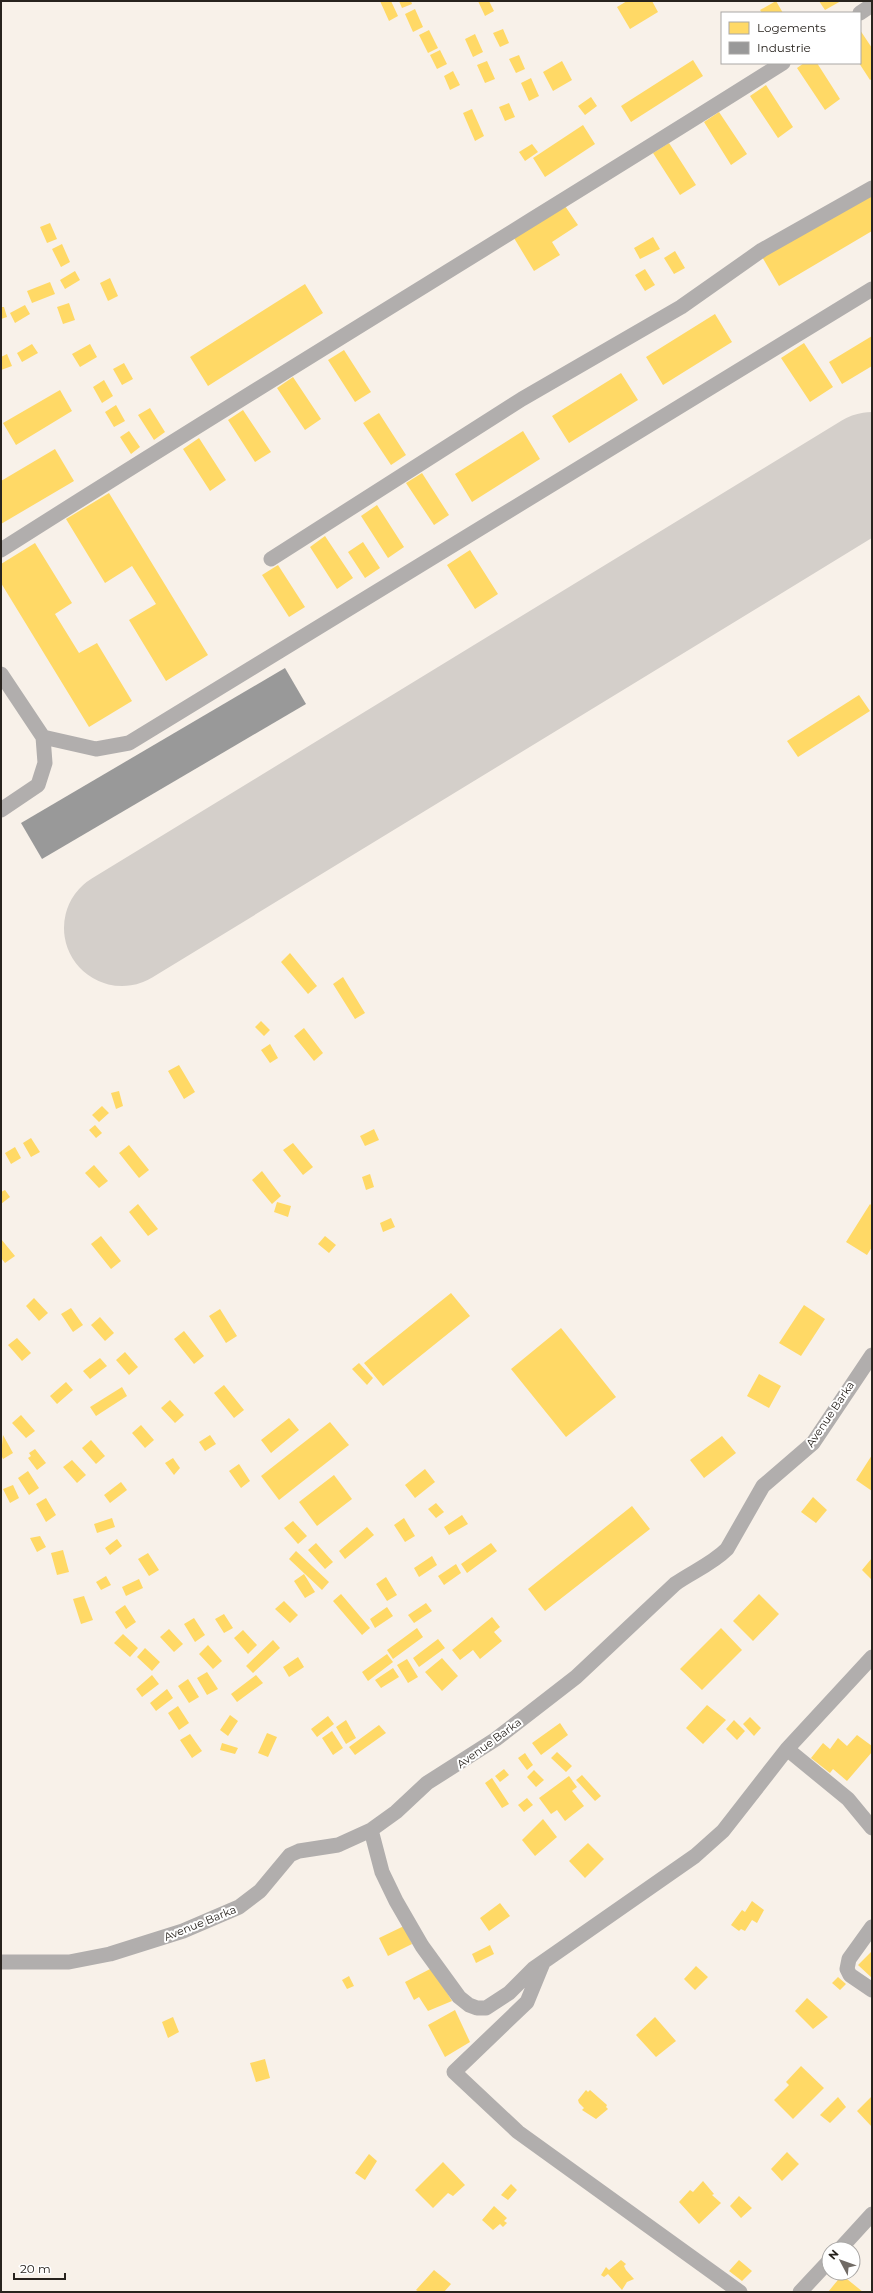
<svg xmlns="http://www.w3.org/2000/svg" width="873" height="2293" font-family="Montserrat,sans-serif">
	<rect width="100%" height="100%" fill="#f8f1e9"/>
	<path fill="#ffd966" d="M380 1H391L398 16 389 21Z
		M399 1H411L412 4 402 8Z
		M478 1H489L494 11 485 16Z
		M627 1H652L658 12 630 29 617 7Z
		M776 1 783 13H762L760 10Z
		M819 1H841L825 10Z
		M415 9 423 27 413 32 405 14Z
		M503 29 509 43 500 47 493 33Z
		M429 30 438 48 428 53 419 35Z
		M860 30 872 48V79L870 80 859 63Z
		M475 34 483 52 473 57 465 39Z
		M440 50 447 64 437 69 430 55Z
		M519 55 525 69 516 73 509 59Z
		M693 60 703 76 631 122 621 106Z
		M487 61 495 79 485 83 477 65Z
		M562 61 572 80 553 91 543 72Z
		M804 63H817L840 99 825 110 797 68Z
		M453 71 460 85 450 90 444 76Z
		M531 78 539 96 529 101 521 83Z
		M766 85 793 127 778 138 750 96Z
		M591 97 597 106 585 115 578 106Z
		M509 103 515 117 505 121 499 107Z
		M472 109 484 136 475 141 463 113Z
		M719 112 747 154 731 165 704 122Z
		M583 125 595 144 545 177 533 158Z
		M669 143 696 185 680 195 653 153Z
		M532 144 538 152 525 161 519 152Z
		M872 190V231L779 286 761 255Z
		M565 206 578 225 552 242 560 255 534 271 514 238Z
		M50 223 57 239 47 243 40 227Z
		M653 237 660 249 640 259 634 248Z
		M62 244 70 262 61 267 52 249Z
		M675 251 685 268 674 274 664 258Z
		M645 269 655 285 645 291 635 275Z
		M75 271 80 280 65 289 60 280Z
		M110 278 118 296 108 301 100 283Z
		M50 282 55 294 32 303 27 291Z
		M305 284 323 313 208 386 190 357Z
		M69 303 75 320 63 324 57 307Z
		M25 305 30 314 15 323 10 313Z
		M1 307H4L7 317 1 319Z
		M715 314 732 342 663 385 646 357Z
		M872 336V366L842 384 829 362Z
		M804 343 833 387 810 402 781 358Z
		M32 344 38 353 22 362 17 353Z
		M90 344 97 357 80 367 72 354Z
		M344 350 371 392 355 402 328 360Z
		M7 354 12 366 1 370V357Z
		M124 363 133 379 122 385 113 369Z
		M621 373 638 400 569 443 552 416Z
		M293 377 321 419 305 430 277 388Z
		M104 380 113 396 102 403 93 387Z
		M60 390 72 411 16 445 3 423Z
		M116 405 125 421 114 427 105 412Z
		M150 408 165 432 154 440 138 415Z
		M243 410 271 452 255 462 228 420Z
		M379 413 406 455 391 465 363 423Z
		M129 431 140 447 131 454 120 437Z
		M523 431 540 459 472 502 455 474Z
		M199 438 226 480 210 491 183 449Z
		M55 449 74 481 1 524V481Z
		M422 473 449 515 434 525 406 483Z
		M109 493 208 655 166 681 129 620 156 604 132 566 105 583 66 519Z
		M377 505 404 547 388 558 361 516Z
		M325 536 353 578 337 589 310 547Z
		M363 542 380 568 365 578 348 552Z
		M35 543 72 603 55 614 79 653 97 643 132 701 89 727 1 583V564Z
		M470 550 498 594 475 609 447 565Z
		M278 565 305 607 289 617 262 575Z
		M859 695 870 711 798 757 787 741Z
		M290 953 317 986 308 994 281 962Z
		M343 977 365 1013 355 1019 333 984Z
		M261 1021 270 1030 264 1036 255 1027Z
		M304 1028 323 1053 314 1061 294 1036Z
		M270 1044 278 1058 270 1063 261 1050Z
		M179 1065 195 1092 184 1099 168 1071Z
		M119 1091 123 1106 116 1109 111 1093Z
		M102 1106 109 1113 99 1122 92 1115Z
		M95 1125 102 1133 96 1138 89 1130Z
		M374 1129 379 1140 365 1146 360 1136Z
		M31 1138 40 1152 31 1157 23 1143Z
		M293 1143 313 1167 303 1175 283 1150Z
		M129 1145 149 1170 139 1178 119 1153Z
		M15 1147 21 1158 11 1164 5 1153Z
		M94 1165 108 1181 99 1188 85 1173Z
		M262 1171 281 1196 272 1204 252 1180Z
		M370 1174 374 1187 366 1190 362 1177Z
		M5 1190 10 1197 1 1204V1192Z
		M277 1202 291 1206 288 1217 274 1212Z
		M138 1204 158 1229 148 1236 129 1212Z
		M870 1204 872 1206V1247L867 1255 846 1242Z
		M391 1218 395 1227 383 1232 380 1223Z
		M101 1236 121 1261 111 1269 91 1244Z
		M325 1236 336 1245 329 1253 318 1244Z
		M1 1239 15 1256 5 1263 1 1258Z
		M451 1293 470 1316 383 1386 364 1363Z
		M34 1298 48 1313 39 1321 26 1306Z
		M804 1305 825 1319 801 1356 779 1343Z
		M71 1308 83 1325 73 1332 61 1314Z
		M220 1309 237 1336 226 1343 209 1316Z
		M100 1317 114 1333 105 1341 91 1325Z
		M561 1328 616 1397 566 1437 511 1369Z
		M184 1331 204 1356 194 1364 174 1339Z
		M17 1338 31 1353 22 1361 8 1345Z
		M125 1352 138 1367 129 1375 116 1360Z
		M100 1358 107 1366 90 1379 83 1371Z
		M359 1363 373 1378 367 1385 352 1369Z
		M759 1374 781 1386 769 1408 747 1396Z
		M66 1382 73 1390 57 1404 50 1396Z
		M224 1385 244 1410 234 1418 214 1393Z
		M122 1387 127 1396 96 1416 90 1407Z
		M170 1400 184 1415 175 1423 161 1408Z
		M21 1415 35 1431 26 1438 12 1423Z
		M289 1418 299 1430 271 1453 261 1440Z
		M330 1422 349 1445 279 1500 261 1476Z
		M141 1425 154 1440 145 1448 132 1433Z
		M3 1435 13 1453 3 1459 1 1455Z
		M210 1435 216 1444 205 1451 199 1442Z
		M722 1436 736 1453 704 1478 690 1460Z
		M91 1440 105 1456 96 1464 82 1448Z
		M35 1449 46 1463 37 1470 28 1458 31 1456 29 1453Z
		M872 1455V1491L856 1480Z
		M173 1458 180 1468 174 1475 165 1463Z
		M72 1460 86 1475 77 1483 63 1467Z
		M239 1464 250 1481 241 1488 229 1471Z
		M425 1469 435 1482 415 1498 405 1485Z
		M28 1471 39 1488 29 1495 18 1478Z
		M334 1475 352 1499 317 1526 299 1502Z
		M121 1482 127 1490 110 1503 104 1495Z
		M13 1485 19 1498 10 1503 3 1489Z
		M813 1497 827 1510 816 1523 801 1512Z
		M46 1498 56 1515 46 1522 36 1504Z
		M436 1503 444 1512 436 1518 428 1509Z
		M632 1506 650 1529 545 1611 528 1589Z
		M462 1515 468 1524 449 1535 444 1527Z
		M112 1518 115 1527 97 1533 94 1524Z
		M404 1518 415 1536 405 1542 394 1525Z
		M293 1521 307 1536 298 1544 284 1528Z
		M367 1527 374 1535 345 1559 339 1551Z
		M40 1536 46 1547 37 1552 30 1538Z
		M117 1539 122 1546 110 1555 105 1548Z
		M316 1543 333 1562 325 1569 308 1550Z
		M491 1543 497 1551 467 1573 461 1564Z
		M63 1550 69 1572 57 1575 51 1553Z
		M296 1551 329 1582 322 1590 289 1559Z
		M148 1553 159 1570 149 1576 138 1559Z
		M432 1556 437 1565 419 1577 414 1568Z
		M872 1558V1580L862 1570Z
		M456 1564 461 1573 444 1585 438 1576Z
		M304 1574 315 1592 305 1598 294 1581Z
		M106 1576 111 1585 101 1590 96 1582Z
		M386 1577 397 1595 387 1601 376 1584Z
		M139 1579 143 1588 126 1596 122 1587Z
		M341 1594 370 1628 362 1635 333 1601Z
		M759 1594 779 1614 753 1641 733 1621Z
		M84 1596 93 1620 81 1624 73 1599Z
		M284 1601 298 1615 290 1623 275 1609Z
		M426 1603 432 1611 414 1623 408 1615Z
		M125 1605 136 1622 126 1629 115 1612Z
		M387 1607 393 1616 375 1628 370 1619Z
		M224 1614 233 1628 224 1633 215 1619Z
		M492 1617 500 1627 494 1632 502 1641 480 1659 473 1650 460 1660 452 1650Z
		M194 1618 205 1635 195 1642 184 1624Z
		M417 1628 423 1637 393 1659 387 1650Z
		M721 1628 742 1650 702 1690 680 1669Z
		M169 1629 183 1644 174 1652 160 1637Z
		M243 1630 257 1645 248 1654 234 1638Z
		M123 1634 138 1648 130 1657 114 1643Z
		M438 1639 445 1648 419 1667 413 1658Z
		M273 1640 280 1648 253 1673 246 1666Z
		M208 1645 222 1661 213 1669 199 1654Z
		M145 1648 160 1662 152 1671 137 1657Z
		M387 1654 393 1662 368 1681 362 1672Z
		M298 1657 304 1667 289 1677 283 1667Z
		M442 1658 458 1676 442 1691 425 1672Z
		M407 1659 418 1677 408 1683 397 1665Z
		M393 1668 399 1677 381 1688 375 1680Z
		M207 1672 218 1689 207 1695 197 1678Z
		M152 1675 159 1684 142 1697 136 1689Z
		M256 1675 263 1683 237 1702 231 1694Z
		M188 1679 199 1697 189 1703 178 1686Z
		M167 1689 173 1698 156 1711 150 1703Z
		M707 1705 726 1720 703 1744 686 1728Z
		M178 1706 189 1723 179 1730 168 1713Z
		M230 1715 238 1721 228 1736 220 1730Z
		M328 1716 334 1724 317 1737 311 1729Z
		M750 1717 761 1728 754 1736 743 1724Z
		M346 1720 356 1738 346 1744 336 1727Z
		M734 1720 745 1731 737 1740 726 1729Z
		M560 1723 568 1735 541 1755 532 1743Z
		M379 1725 386 1733 355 1755 349 1747Z
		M332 1731 343 1748 333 1755 322 1738Z
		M267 1733 277 1737 268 1757 258 1753Z
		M190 1734 202 1751 192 1758 180 1740Z
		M857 1735 872 1746V1752L847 1781 833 1769 830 1773 811 1758 823 1743 830 1749 838 1738 847 1746Z
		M222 1743 238 1748 235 1754 220 1750Z
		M557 1752 572 1766 566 1772 551 1758Z
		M525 1753 533 1765 527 1770 518 1758Z
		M504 1769 509 1775 500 1782 495 1776Z
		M534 1770 544 1780 536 1787 527 1777Z
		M582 1775 601 1796 595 1801 576 1780Z
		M569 1776 577 1787 572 1791 584 1806 565 1821 557 1810 551 1814 539 1798Z
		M492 1778 509 1804 502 1808 485 1783Z
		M527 1798 533 1805 524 1812 518 1805Z
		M543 1819 557 1837 535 1856 522 1840Z
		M588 1843 604 1859 585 1878 569 1861Z
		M752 1901 764 1910 757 1923 752 1920 745 1931 741 1929 739 1931 731 1925 742 1910 745 1912Z
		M500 1903 510 1916 489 1931 480 1918Z
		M404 1926 412 1944 388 1956 379 1938Z
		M490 1945 494 1954 476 1963 472 1954Z
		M872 1951V1978L858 1965Z
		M696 1966 708 1977 695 1990 684 1979Z
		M432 1968 452 2001 428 2011 419 1997 414 2000 405 1982Z
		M349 1976 354 1986 347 1989 342 1980Z
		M838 1977 846 1984 840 1990 832 1983Z
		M807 1998 828 2017 813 2029 795 2011Z
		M455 2010 470 2042 445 2057 428 2025Z
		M173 2017 179 2032 168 2038 162 2022Z
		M655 2017 676 2041 656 2057 636 2035Z
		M265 2059 270 2078 256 2082 250 2063Z
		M801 2066 824 2088 793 2119 774 2100 789 2085 786 2082Z
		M586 2090 588 2092 590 2090 607 2105 606 2107 608 2109 596 2119 582 2110 584 2108 579 2103 578 2100Z
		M872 2096V2127L857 2111Z
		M838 2097 846 2107 830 2123 820 2115Z
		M787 2152 799 2164 782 2181 771 2169Z
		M369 2154 377 2161 365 2180 355 2173Z
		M443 2162 465 2185 453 2196 448 2193 433 2208 415 2190Z
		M703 2181 714 2194 712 2195 721 2203 699 2224 679 2202 690 2190 693 2192Z
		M511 2184 517 2190 508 2200 501 2195Z
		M739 2196 752 2208 741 2218 730 2206Z
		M494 2206 507 2218 504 2221 507 2223 503 2227 500 2224 493 2230 482 2220Z
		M621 2260 626 2264 624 2266 626 2270 634 2279 627 2282 622 2290 608 2274 604 2277 601 2275 606 2267 609 2270Z
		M739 2260 752 2271 742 2281 729 2271Z
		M434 2270 451 2284 444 2292H419L416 2290Z
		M842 2275 863 2292H828Z"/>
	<path fill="#999" d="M285 668 306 704 42 859 21 823Z"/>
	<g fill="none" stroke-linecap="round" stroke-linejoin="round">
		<path stroke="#d4cfca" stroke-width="116" d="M122 928 872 470"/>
		<path stroke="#b1aead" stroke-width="15" d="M860 13 872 5
			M1 550C260 385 523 227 783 63
			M271 559 522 399 681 307 762 250 872 188
			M1 674 43 737 45 763 38 785 1 810
			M43 737 96 749 129 743 872 289
			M787 1749 848 1799 872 1828
			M371 1830 382 1872 396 1901 422 1946 459 1997 469 2005 477 2008H486L509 1993 533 1969 695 1856 723 1831 787 1749 872 1657
			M872 1927 849 1959 847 1969 850 1975 872 1990
			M1 1962H69L110 1954 183 1931 239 1907 260 1891 290 1855 299 1851 338 1845 371 1830 396 1812 427 1783 496 1739 576 1677 675 1584C692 1572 712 1564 727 1549L763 1486 813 1443 872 1355
			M543 1963 527 2002 454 2072 518 2132 740 2292
			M840 2249 872 2214
			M800 2292 829 2261"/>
	</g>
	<g text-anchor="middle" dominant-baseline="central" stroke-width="4" stroke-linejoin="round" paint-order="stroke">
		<g font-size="11" fill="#28231e" stroke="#fff">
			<text transform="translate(830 1414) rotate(-56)">Avenue Barka</text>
			<text transform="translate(489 1743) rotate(-36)">Avenue Barka</text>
			<text transform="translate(200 1923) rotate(-22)">Avenue Barka</text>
		</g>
	</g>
	<rect width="873" height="2293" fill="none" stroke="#28231e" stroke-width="4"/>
	<rect x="721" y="12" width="140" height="52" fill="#ffffff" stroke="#a9a7a5"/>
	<rect x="729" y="22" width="20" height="12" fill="#ffd966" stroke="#a9a7a5"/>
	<text x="757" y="32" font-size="12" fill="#28231e">Logements</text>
	<rect x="729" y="42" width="20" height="12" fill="#999999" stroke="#a9a7a5"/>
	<text x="757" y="52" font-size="12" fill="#28231e">Industrie</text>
	<g transform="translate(841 2261) rotate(311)"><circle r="19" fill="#ffffff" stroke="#a9a7a5"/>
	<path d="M0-3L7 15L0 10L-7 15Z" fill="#716b65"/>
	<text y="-6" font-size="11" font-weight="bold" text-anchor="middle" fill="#28231e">N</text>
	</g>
	<path d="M14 2273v6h51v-6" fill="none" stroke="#28231e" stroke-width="2"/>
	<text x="20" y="2273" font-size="12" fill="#28231e" stroke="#ffffff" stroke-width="3" paint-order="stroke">20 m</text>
</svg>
